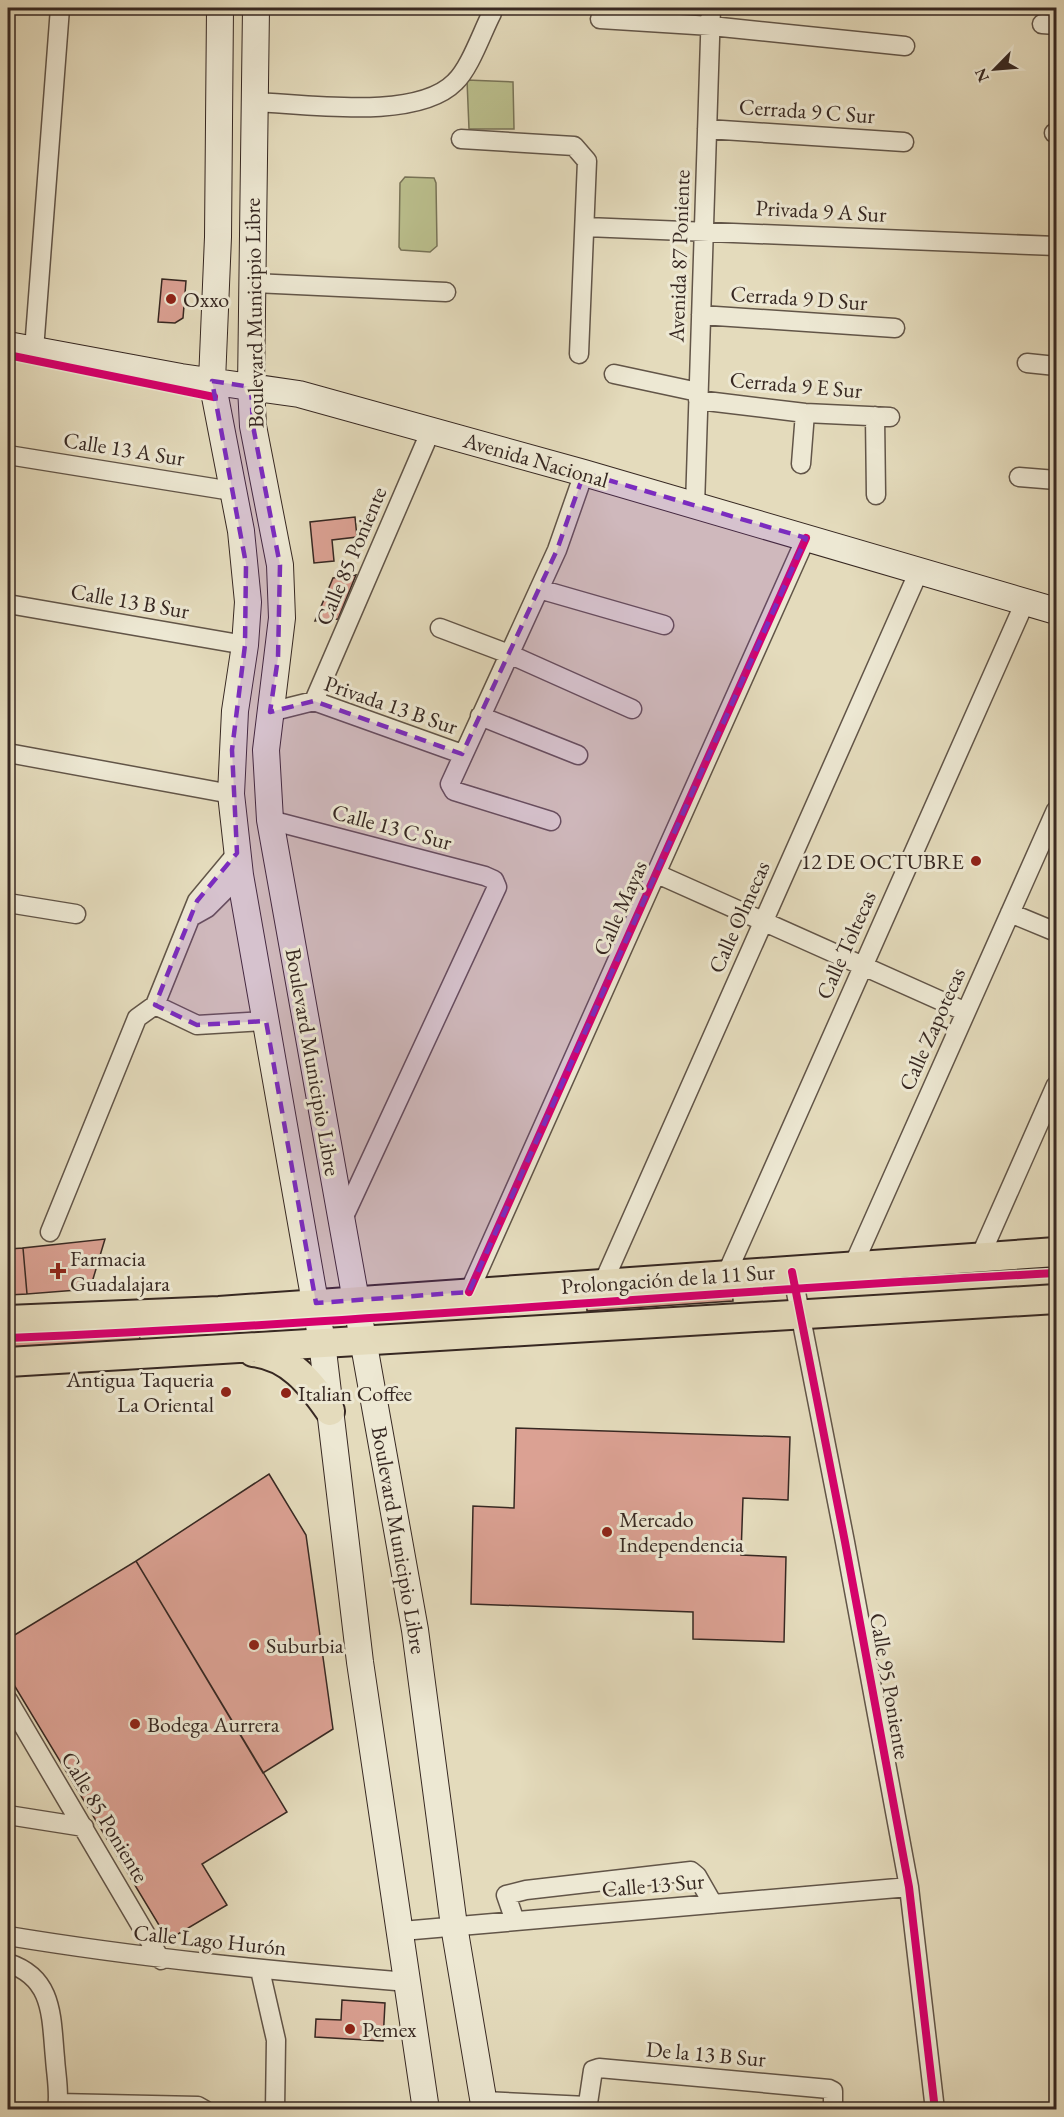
<svg xmlns="http://www.w3.org/2000/svg" width="1064" height="2117" font-family="'EB Garamond',serif">
	<rect width="100%" height="100%" fill="#e4dbbc"/>
	<filter id="stains"><feTurbulence type="fractalNoise" baseFrequency=".00333" numOctaves="4"/><feColorMatrix values="0 0 0 0 .2 0 0 0 0 .09 0 0 0 0 .02 0 0 0 .5 -.17"/></filter>
	<radialGradient id="worn" r=".72"><stop offset=".6" stop-color="#630" stop-opacity="0"/><stop offset="1" stop-color="#630" stop-opacity=".3"/></radialGradient>
	<path fill="#babe8c" stroke="#787357" stroke-width="1.5" d="M467 80 513 82 514 129H469Z
		M405 177 434 178 436 183 437 246 430 252 401 250 399 247 400 183Z"/>
	<path fill="#dba193" stroke="#372822" stroke-width="1.5" d="M162 279 186 281 183 318 175 323 158 322Z
		M355 517 357 537 332 540 334 561 314 563 310 522Z
		M356 575 338 619 315 621 333 578Z
		M105 1239 90 1289 27 1294 23 1248Z
		M23 1248 27 1294 8 1295V1249Z
		M732 1283 733 1301 587 1311 586 1293Z
		M139 1325 140 1342 8 1349V1331Z
		M516 1428 790 1437 788 1500 743 1498 741 1555 786 1557 784 1642 693 1639V1612L471 1604 473 1506 514 1508Z
		M269 1474 306 1535 333 1729 263 1773 136 1561Z
		M136 1561 287 1812 202 1864 227 1905 168 1940 8 1675V1639Z
		M342 2000 385 2003 383 2041 315 2037 316 2019 341 2020Z"/>
	<g fill="none" stroke-linecap="round" stroke-linejoin="round">
		<defs>
			<path id="minor" d="M600 19 711 26 905 46
				M1042 24 1056 25
				M255 102C307 104 417 121 455 82 470 68 482 32 492 13
				M707 129 904 142
				M1054 133H1056
				M461 139 574 146 587 161 579 354
				M586 227 1056 246
				M252 283 446 292
				M701 315 895 328
				M34 350 60 8
				M1027 363 1056 366
				M614 374 698 392
				M698 400 805 413 890 417
				M875 416 876 495
				M8 455 232 491
				M801 464 805 413
				M1019 477 1056 480
				M695 506 711 8
				M539 589 664 625
				M8 604 245 645
				M440 628 509 654 632 709
				M314 701 431 430
				M270 712 314 701 462 754
				M480 716 578 755
				M8 753 231 794
				M270 820 485 876 494 880 497 887 342 1221
				M551 821 454 791 450 784 557 550 584 473
				M655 873 966 1012
				M8 903 76 914
				M1010 913 1056 932
				M191 917 207 908 240 875
				M155 1005 197 1025 266 1021
				M50 1232 137 1018 155 1005 197 901 237 853
				M979 1259 1056 1085
				M852 1268 1056 810
				M792 1272 845 1542 909 1887 935 2110
				M726 1275 1025 602
				M603 1283 919 571
				M469 1292 806 538
				M8 1700 161 1960
				M8 1815 84 1827
				M515 1921 506 1895 526 1890 691 1871 697 1876 713 1904
				M402 1931 909 1887
				M8 1936C141 1958 274 1971 408 1982
				M8 1963C54 1978 51 2017 55 2058 56 2075 60 2093 57 2110
				M260 1970 276 2040 275 2110
				M484 2101 587 2106
				M58 2103 198 2106 205 2110
				M587 2110 593 2070 599 2068 829 2089 833 2091V2110"/>
			<path id="secondary" d="M220 8 218 237 212 381 241 531 248 602 245 645 235 711 231 794 240 875 322 1342 360 1662 426 2110
				M256 8 251 387 253 426 280 565 282 618 266 750 270 820 415 1630 454 1926 485 2110
				M8 345 181 377 299 394 584 473 1056 611"/>
			<path id="primary" d="M8 1320 219 1311 1056 1252
				M253 1352C289 1356 310 1382 330 1411
				M8 1362 1056 1299"/>
		</defs>
		<use href="#minor" stroke="#625548" stroke-width="21"/>
		<use href="#secondary" stroke="#372822" stroke-width="28"/>
		<use href="#primary" stroke="#372822" stroke-width="32"/>
		<use href="#minor" stroke="#ede8d3" stroke-width="18"/>
		<use href="#secondary" stroke="#ede8d3" stroke-width="26"/>
		<use href="#primary" stroke="#e4dbbc" stroke-width="28"/>
		<defs>
			<path id="cycleway" d="M8 355 214 397
				M792 1272 845 1542 909 1887 935 2110
				M469 1292 806 538
				M8 1338C358 1324 706 1291 1056 1273"/>
		</defs>
		<use href="#cycleway" stroke="#ede8d3" stroke-width="11"/>
		<use href="#cycleway" stroke="#d6006c" stroke-width="8"/>
	</g>
	<path fill="#7b2cbf" fill-opacity="0.2" stroke="#7b2cbf" stroke-width="4.5" stroke-dasharray="12 8" stroke-linejoin="round" d="M212 381 251 387 253 426 280 565 278 658 270 712 314 701 462 754 557 550 584 473 806 538 469 1292 316 1303 266 1021 197 1025 155 1005 197 901 237 853 232 750 245 645 246 564Z"/>
	<g fill="#8f2418" stroke="#ede8d3" stroke-width="2">
		<circle cx="171" cy="299" r="6"/>
		<circle cx="976" cy="861" r="6"/>
		<path d="M55 1262h6v6h6v6h-6v6h-6v-6h-6v-6h6z"/>
		<circle cx="226" cy="1392" r="6"/>
		<circle cx="286" cy="1393" r="6"/>
		<circle cx="607" cy="1532" r="6"/>
		<circle cx="254" cy="1645" r="6"/>
		<circle cx="135" cy="1724" r="6"/>
		<circle cx="350" cy="2029" r="6"/>
	</g>
	<g text-anchor="middle" dominant-baseline="central" stroke-width="6" stroke-linejoin="round" paint-order="stroke">
		<g font-size="22" fill="#372822" stroke="#ede8d3">
			<text transform="translate(807 111) rotate(4)">Cerrada 9 C Sur</text>
			<text transform="translate(821 211) rotate(3)">Privada 9 A Sur</text>
			<text transform="translate(679 256) rotate(-88)">Avenida 87 Poniente</text>
			<text transform="translate(799 298) rotate(4)">Cerrada 9 D Sur</text>
			<text transform="translate(254 313) rotate(-91)">Boulevard Municipio Libre</text>
			<text transform="translate(796 385) rotate(5)">Cerrada 9 E Sur</text>
			<text transform="translate(124 449) rotate(9)">Calle 13 A Sur</text>
			<text transform="translate(536 460) rotate(16)">Avenida Nacional</text>
			<text transform="translate(351 556) rotate(-67)">Calle 85 Poniente</text>
			<text transform="translate(130 601) rotate(10)">Calle 13 B Sur</text>
			<text transform="translate(391 705) rotate(19)">Privada 13 B Sur</text>
			<text transform="translate(392 827) rotate(15)">Calle 13 C Sur</text>
			<text transform="translate(620 908) rotate(-66)">Calle Mayas</text>
			<text transform="translate(739 917) rotate(-66)">Calle Olmecas</text>
			<text transform="translate(846 945) rotate(-66)">Calle Toltecas</text>
			<text transform="translate(932 1029) rotate(-66)">Calle Zapotecas</text>
			<text transform="translate(313 1062) rotate(80)">Boulevard Municipio Libre</text>
			<text transform="translate(668 1279) rotate(-4)">Prolongación de la 11 Sur</text>
			<text transform="translate(399 1540) rotate(80)">Boulevard Municipio Libre</text>
			<text transform="translate(890 1686) rotate(80)">Calle 95 Poniente</text>
			<text transform="translate(105 1817) rotate(59)">Calle 85 Poniente</text>
			<text transform="translate(653 1885) rotate(-5)">Calle 13 Sur</text>
			<text transform="translate(210 1940) rotate(6)">Calle Lago Hurón</text>
			<text transform="translate(706 2054) rotate(5)">De la 13 B Sur</text>
		</g>
		<g font-size="22" fill="#372822" stroke="#ede8d3" text-anchor="start">
			<text x="183" y="299">Oxxo</text>
			<text x="964" y="861" text-anchor="end">12 DE OCTUBRE</text>
			<text x="70" y="1258">Farmacia<tspan x="70" dy="25">Guadalajara</tspan></text>
			<text x="214" y="1379" text-anchor="end">Antigua Taqueria<tspan x="214" dy="25">La Oriental</tspan></text>
			<text x="298" y="1393">Italian Coffee</text>
			<text x="619" y="1519">Mercado<tspan x="619" dy="25">Independencia</tspan></text>
			<text x="266" y="1645">Suburbia</text>
			<text x="147" y="1724">Bodega Aurrera</text>
			<text x="362" y="2029">Pemex</text>
		</g>
	</g>
	<rect width="1064" height="2117" fill="none" stroke="#e4dbbc" stroke-width="30"/>
	<rect x="9" y="9" width="1046" height="2099" fill="none" stroke="#372822" stroke-width="3"/>
	<rect x="15" y="15" width="1034" height="2087" fill="none" stroke="#372822" stroke-width="1.5"/>
	<g transform="translate(995 69) rotate(245)" stroke="#ede8d3" stroke-width="4.5" paint-order="stroke">
	<path d="M0-4.5L10 22L0 15L-10 22Z" fill="#372822"/>
	<text y="-9" font-size="16" font-weight="bold" text-anchor="middle" fill="#372822">N</text>
	</g>
	<rect width="100%" height="100%" filter="url(#stains)"/>
	<rect width="100%" height="100%" fill="url(#worn)"/>
</svg>
